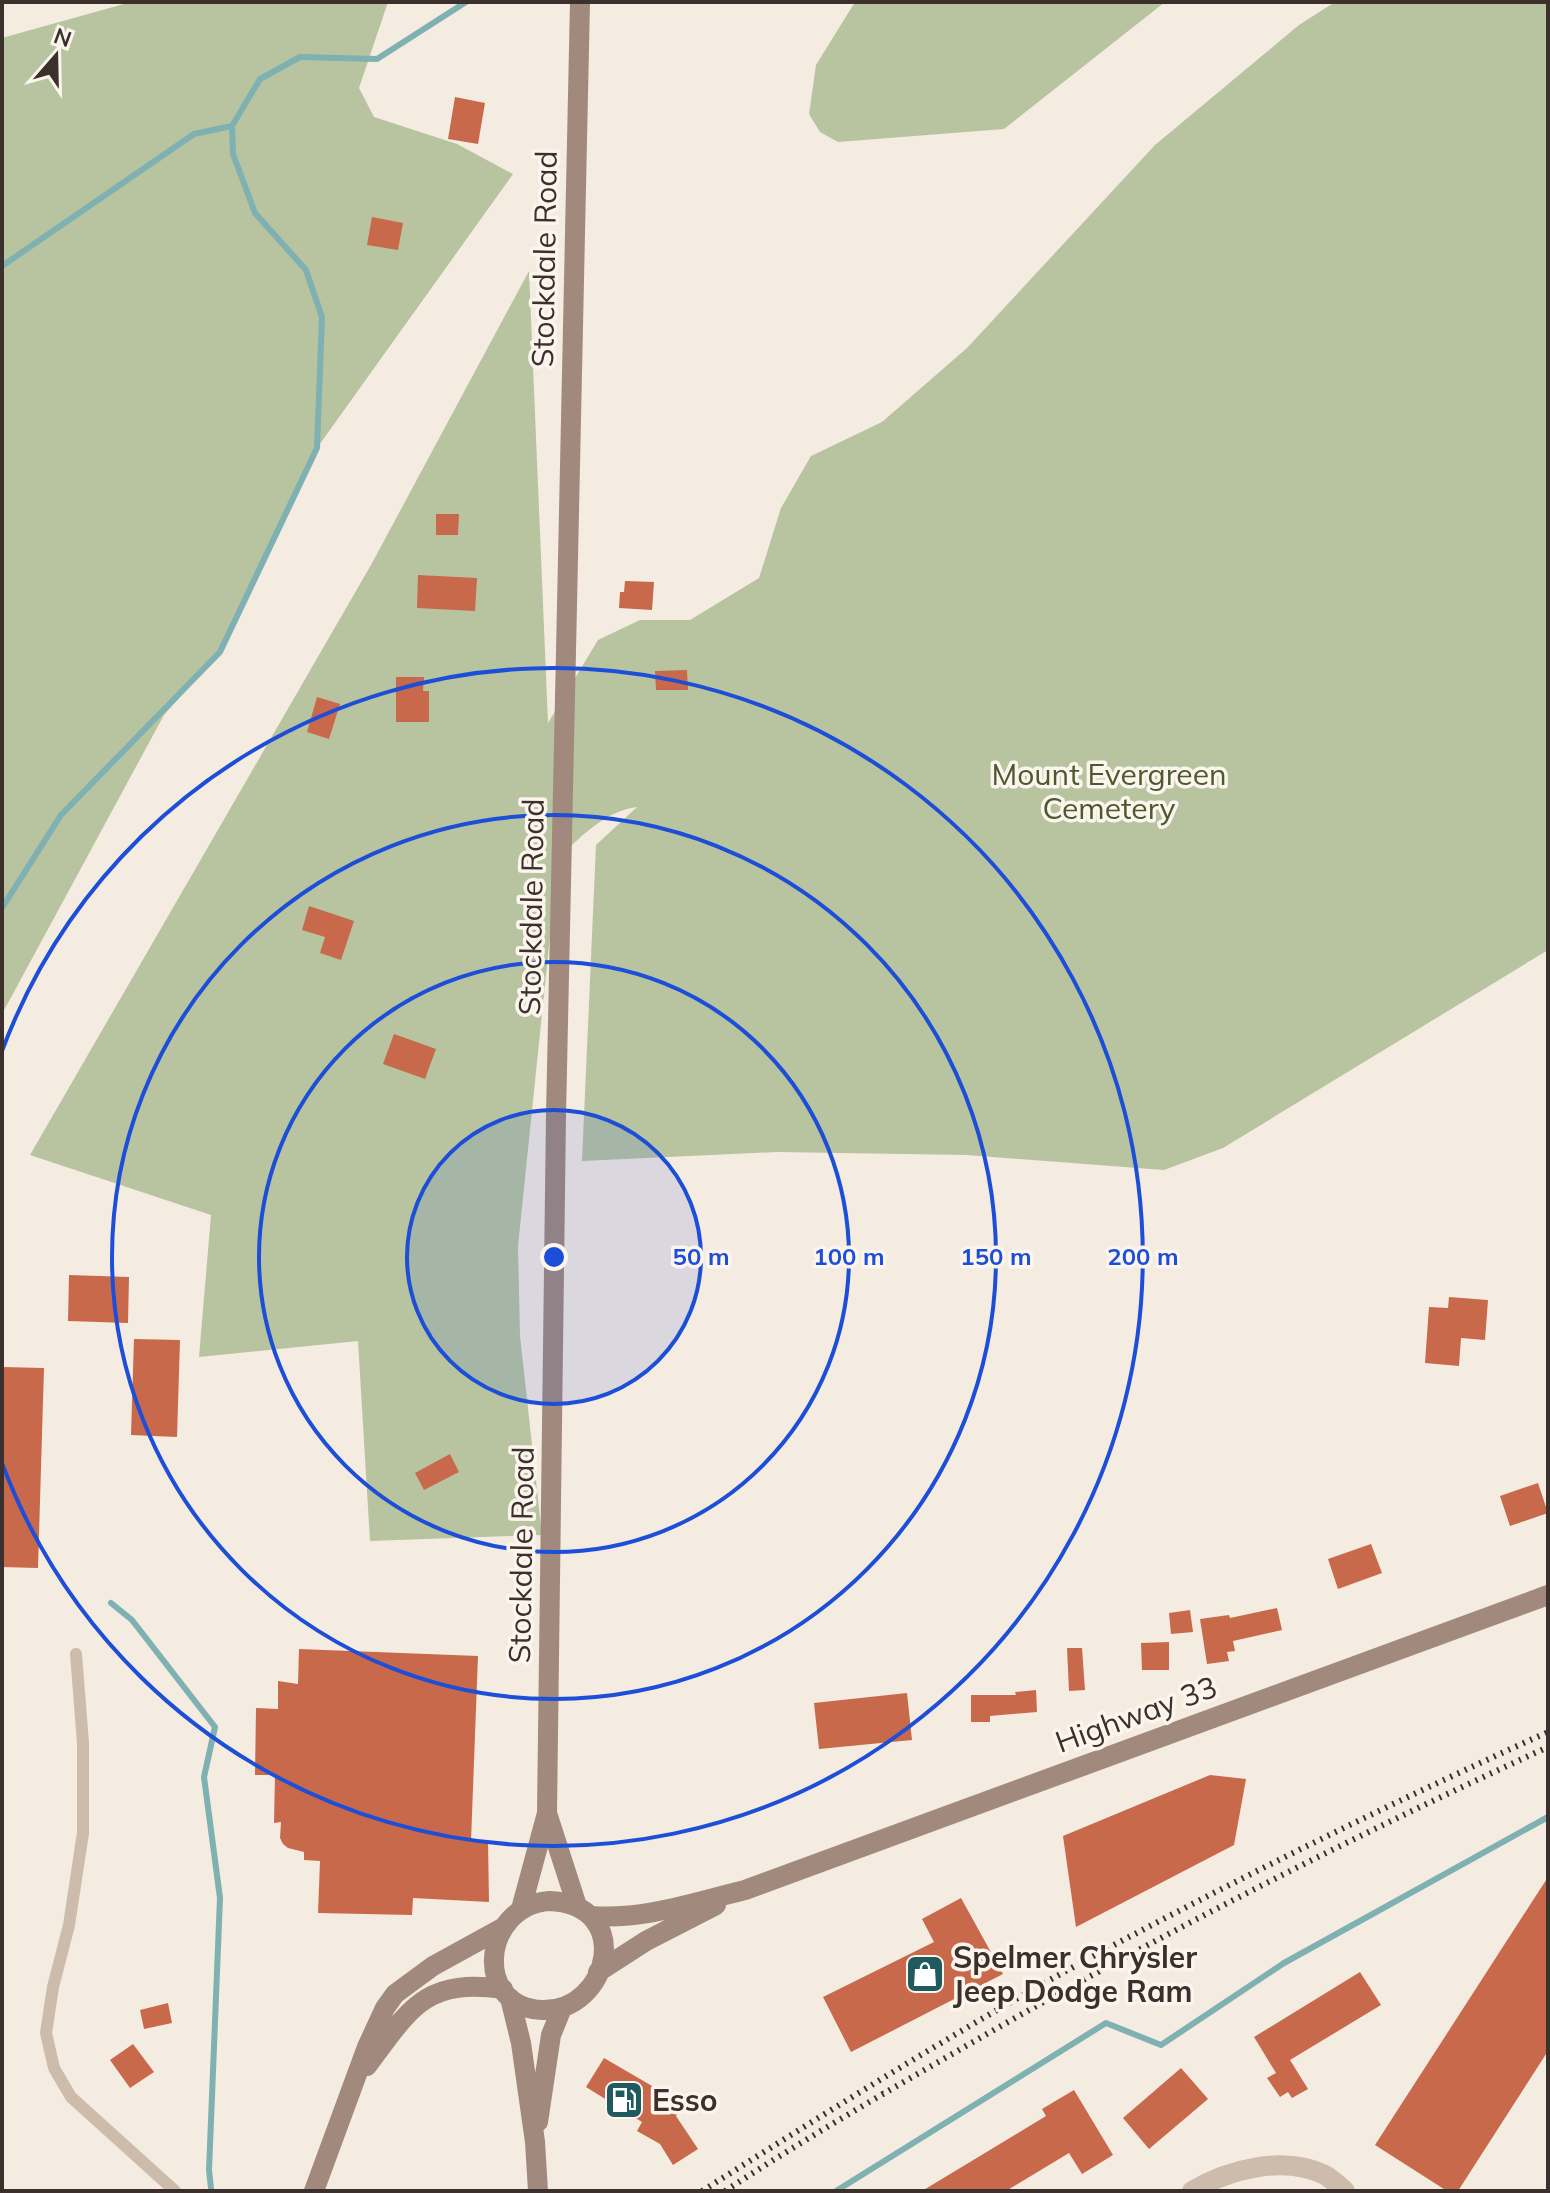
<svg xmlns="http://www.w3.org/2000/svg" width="1550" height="2193" font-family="Mulish,sans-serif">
	<rect width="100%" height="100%" fill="#f4ebe1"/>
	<path fill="#b8c4a0" d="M131 2H388L359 88 374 117 457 144 513 174 317 448 220 652 164 715 2 1014V38Z
		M855 2H1165L1004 129 838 142 820 132 809 114 816 65Z
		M1335 2H1548V950L1223 1148 1164 1170 967 1155 777 1152 582 1161 596 845 637 807C605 811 579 838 558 859L518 1246 520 1336 542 1535 370 1541 358 1341 199 1357 211 1215 30 1155 371 565 529 271 548 723 598 640 640 620H690L759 578 781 508 811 456 882 422 967 348 1155 145 1299 25Z"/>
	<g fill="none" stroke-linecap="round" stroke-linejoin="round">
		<path stroke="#7fb0b2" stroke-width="6" d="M2 266 194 134 232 126
			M2 908 61 815 220 652 317 448 322 317 306 270 255 213 233 154 232 126 260 79 300 57 377 59 466 2
			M111 1603 132 1620 215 1727 204 1777 220 1898 209 2170 211 2188
			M836 2191 1106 2023 1161 2045 1284 1963 1548 1817"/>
	</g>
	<path fill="#c8694b" d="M455 97 485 103 478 144 448 139Z
		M372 217 403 223 398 250 367 245Z
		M436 514H459L458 535H436Z
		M418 575 477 578 475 611 417 608Z
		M625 581 654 582 652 610 619 608 620 592H624Z
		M687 670 688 690H656L655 671Z
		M396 677H424L423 691H429V722H396Z
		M317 697 340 704 329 739 307 732Z
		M309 906 354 921 341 960 320 953 325 937 302 930Z
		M394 1034 436 1049 425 1079 383 1064Z
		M69 1275 129 1277 128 1323 68 1321Z
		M1449 1297 1488 1300 1485 1340 1461 1338 1459 1366 1425 1363 1429 1307 1448 1308Z
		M134 1339 180 1340 177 1437 131 1435Z
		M2 1367 44 1368 38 1568 2 1567Z
		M450 1454 459 1472 424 1490 415 1473Z
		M1538 1483 1548 1513 1510 1526 1500 1496Z
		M1371 1544 1382 1573 1338 1589 1328 1559Z
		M1277 1608 1282 1630 1233 1641 1235 1651 1227 1652 1229 1661 1207 1664 1200 1619 1229 1615 1230 1618Z
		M1190 1610 1193 1632 1171 1634 1169 1613Z
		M1169 1642V1670H1142L1141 1643Z
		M1067 1648H1082L1085 1690 1069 1691Z
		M299 1649 478 1656 471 1841H488L489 1902 413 1898 412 1915 318 1913 320 1861 304 1860V1852L288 1848 283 1844 280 1838 281 1822 274 1823 275 1775H255L256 1708 278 1709V1681L298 1684Z
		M1036 1690 1037 1712 990 1716V1722H971V1695H1016L1015 1692Z
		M907 1693 912 1740 819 1749 814 1703Z
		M1210 1775 1246 1779 1234 1845 1076 1927 1063 1836Z
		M1548 1877V2051L1458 2191H1447L1375 2145Z
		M961 1898 1003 1974 851 2052 823 1997 934 1942 922 1919Z
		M1360 1972 1381 2005 1290 2060 1308 2089 1292 2098 1288 2092 1280 2097 1267 2078 1276 2073 1254 2037Z
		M168 2003 172 2023 144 2029 140 2010Z
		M133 2044 154 2072 130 2088 110 2060Z
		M604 2058 683 2104 676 2116 698 2149 673 2165 660 2144 637 2131 642 2122 586 2087Z
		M1181 2068 1208 2099 1149 2149 1123 2118Z
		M1074 2090 1113 2155 1082 2174 1069 2153 1006 2191H922L1046 2116 1042 2109Z"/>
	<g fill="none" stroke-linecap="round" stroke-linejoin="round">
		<path stroke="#cdbbac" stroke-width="12" d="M76 1654 83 1743V1833L69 1925 53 1987 46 2033 54 2068 71 2097 175 2191"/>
		<path stroke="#cdbbac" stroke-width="20" d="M1192 2191C1229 2169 1284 2155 1325 2175 1332 2179 1339 2186 1345 2191"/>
		<path stroke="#a18a7d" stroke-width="20" d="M547 1813 577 1906
			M549 1901C635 1904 610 2012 542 2010 472 2007 482 1906 549 1901Z
			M521 1909 547 1813 556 1115 580 2
			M592 1916C644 1920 695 1902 745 1890L1548 1595
			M598 1972 646 1941 716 1905
			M510 1998 521 2043 535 2142 538 2191
			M367 2066C410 2009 424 1978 503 1989
			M538 2122 551 2035 562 2008
			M314 2191 367 2047 385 2008 395 1994 433 1966 504 1927"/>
		<path stroke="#3b302b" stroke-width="6" stroke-dasharray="2 6" stroke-linecap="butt" d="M702 2191C832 2109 962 2027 1097 1954 1245 1875 1395 1801 1548 1732
			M725 2191C800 2142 877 2097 954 2053 1147 1941 1345 1840 1548 1747"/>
	</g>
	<circle cx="554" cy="1257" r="147" fill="#1d4ed8" fill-opacity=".12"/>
	<g fill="none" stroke="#1d4ed8" stroke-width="4">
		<circle cx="554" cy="1257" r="147"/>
		<circle cx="554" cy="1257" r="295"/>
		<circle cx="554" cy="1257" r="442"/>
		<path d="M2 1051A589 589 0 1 1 2 1463"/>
	</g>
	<defs>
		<symbol id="shop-square" viewBox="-11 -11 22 22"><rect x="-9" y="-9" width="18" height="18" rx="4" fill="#1f5a5e" stroke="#fbf5ee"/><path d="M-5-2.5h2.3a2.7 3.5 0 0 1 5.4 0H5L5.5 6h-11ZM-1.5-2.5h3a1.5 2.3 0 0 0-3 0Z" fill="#fff"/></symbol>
		<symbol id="fuel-square" viewBox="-11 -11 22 22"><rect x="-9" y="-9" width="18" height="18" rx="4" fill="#1f5a5e" stroke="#fbf5ee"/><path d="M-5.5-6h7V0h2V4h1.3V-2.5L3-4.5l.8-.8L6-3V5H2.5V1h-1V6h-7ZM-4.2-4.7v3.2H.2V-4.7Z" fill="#fff"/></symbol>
	</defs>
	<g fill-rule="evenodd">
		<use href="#shop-square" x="903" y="1952" width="44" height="44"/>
		<use href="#fuel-square" x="602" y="2078" width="44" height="44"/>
	</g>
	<g text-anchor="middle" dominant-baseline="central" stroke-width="7" stroke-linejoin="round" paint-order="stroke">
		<g font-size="30" fill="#3b302b" stroke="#fbf5ee">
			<text transform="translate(544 259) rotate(-89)">Stockdale Road</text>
			<text transform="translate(531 907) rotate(-89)">Stockdale Road</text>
			<text transform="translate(521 1555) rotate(-89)">Stockdale Road</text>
			<text transform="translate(1136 1714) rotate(-20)">Highway 33</text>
		</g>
		<g font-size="30" fill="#4a5a2e" stroke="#fbf5ee">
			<text x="1109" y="774">Mount Evergreen<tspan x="1109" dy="34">Cemetery</tspan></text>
		</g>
		<g font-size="30" font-weight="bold" fill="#3b302b" stroke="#fbf5ee" text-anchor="start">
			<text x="953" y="1957">Spelmer Chrysler<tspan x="953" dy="34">Jeep Dodge Ram</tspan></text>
			<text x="652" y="2100">Esso</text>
		</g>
	</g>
	<circle cx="554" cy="1257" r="12" fill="#1d4ed8" stroke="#fbf5ee" stroke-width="4"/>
	<g font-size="24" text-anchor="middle" font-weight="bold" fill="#1d4ed8" stroke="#fbf5ee" stroke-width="7" stroke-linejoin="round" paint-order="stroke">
		<text x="701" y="1265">50 m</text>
		<text x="849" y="1265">100 m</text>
		<text x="996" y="1265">150 m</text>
		<text x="1143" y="1265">200 m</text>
	</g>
	<rect width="1550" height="2193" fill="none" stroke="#3b302b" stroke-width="8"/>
	<g transform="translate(56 56) rotate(20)" stroke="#fbf5ee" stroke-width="6" paint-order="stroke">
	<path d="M0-6L14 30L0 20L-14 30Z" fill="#3b302b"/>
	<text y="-12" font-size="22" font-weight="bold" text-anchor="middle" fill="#3b302b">N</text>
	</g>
</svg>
